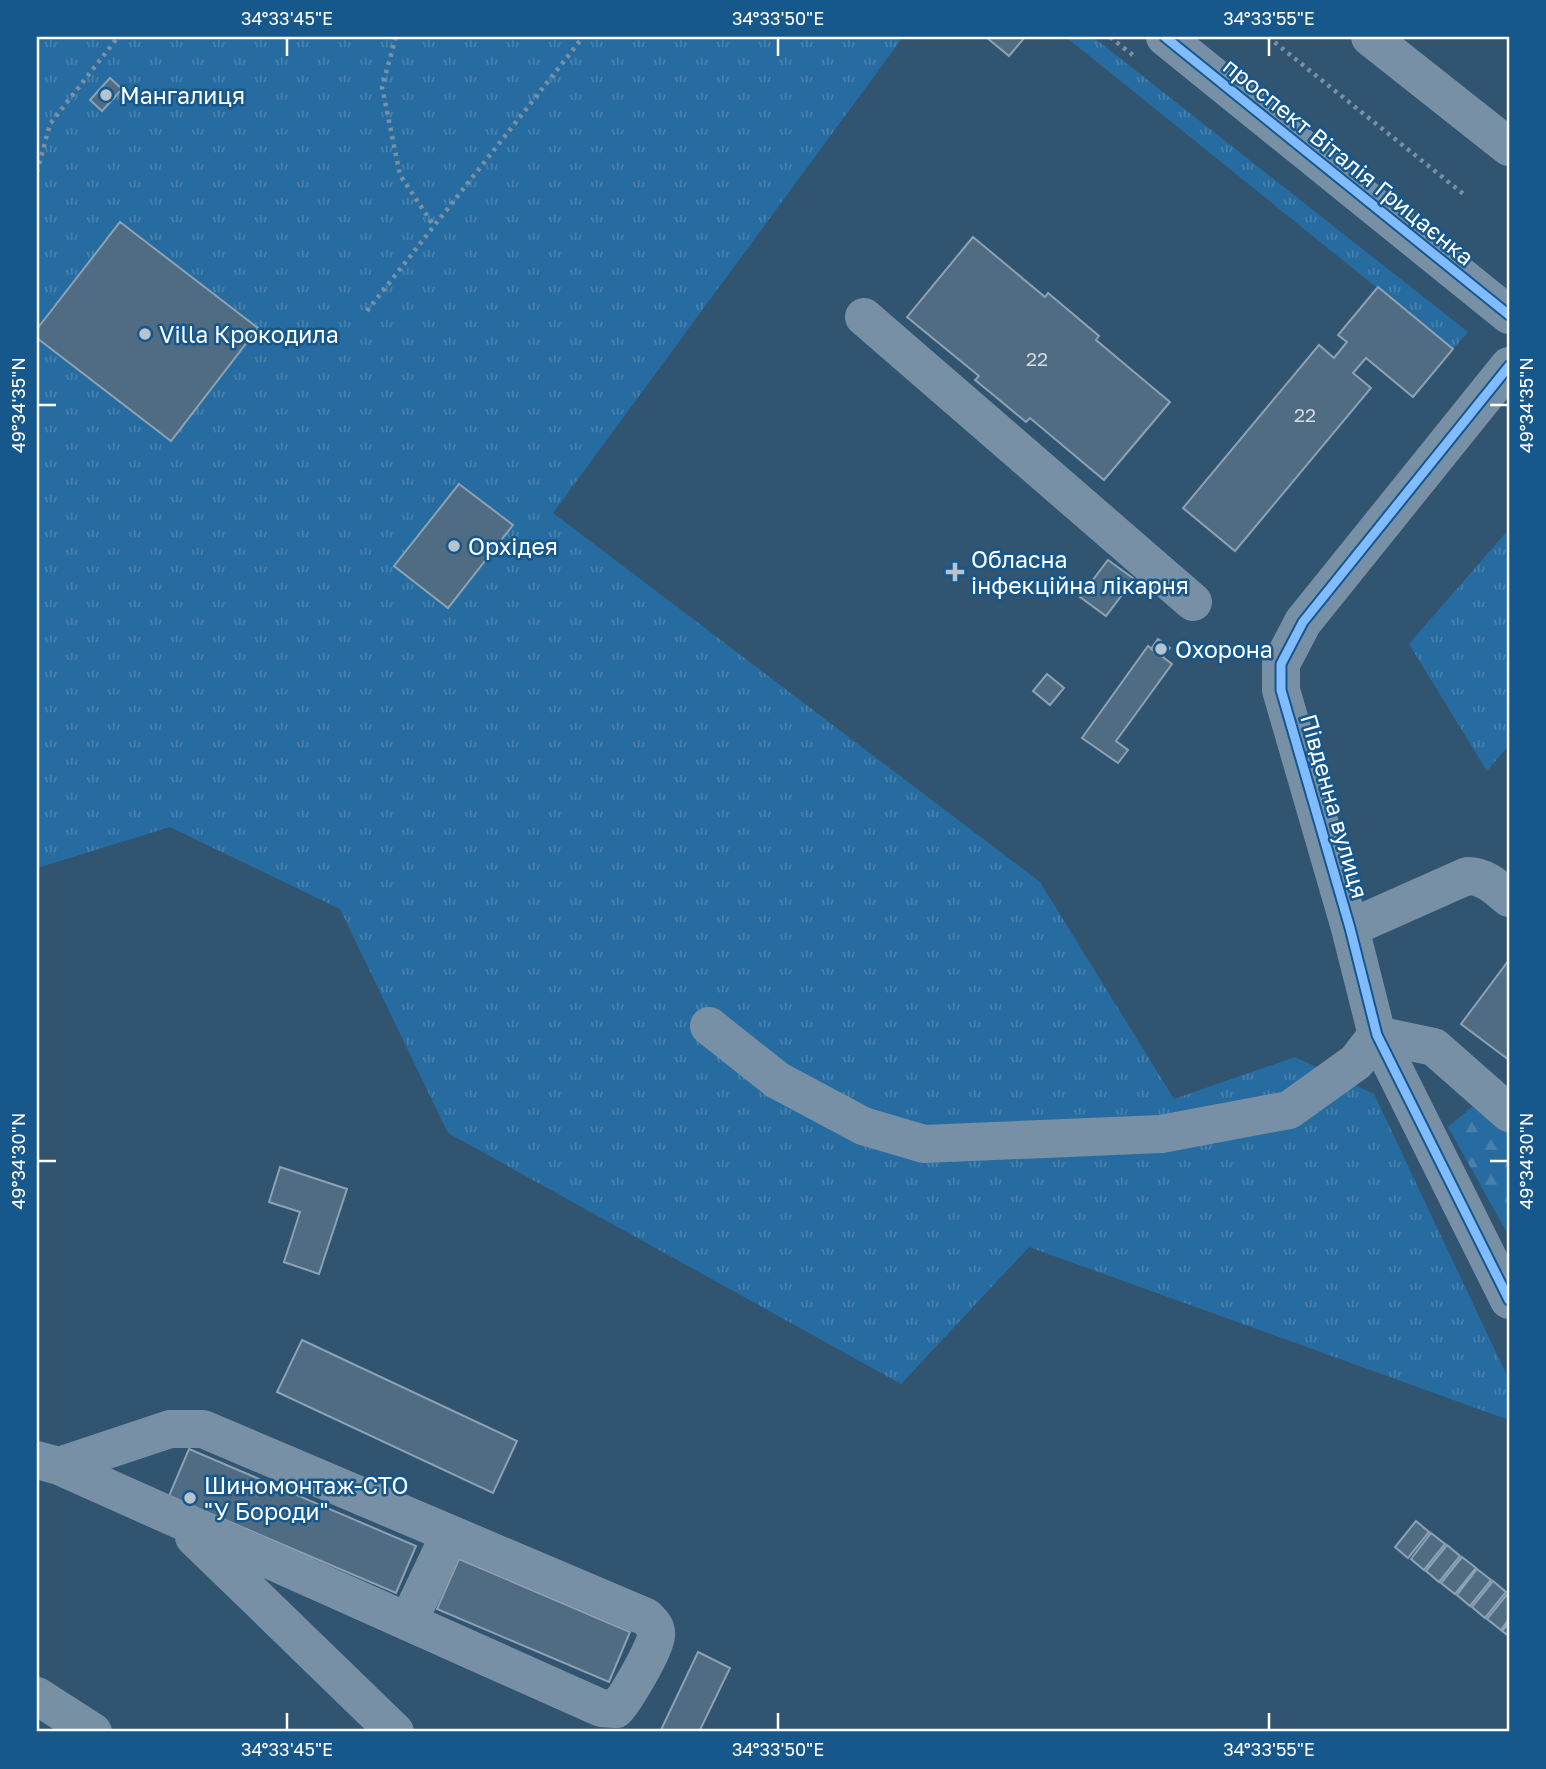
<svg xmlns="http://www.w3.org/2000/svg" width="1546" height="1769" font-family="'Golos Text',sans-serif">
	<defs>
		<pattern id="forest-firs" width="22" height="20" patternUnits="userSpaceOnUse" patternTransform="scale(1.75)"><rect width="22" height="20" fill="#276ca1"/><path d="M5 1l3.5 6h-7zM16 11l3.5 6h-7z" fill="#4782af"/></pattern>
		<pattern id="park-tufts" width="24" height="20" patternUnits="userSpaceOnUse" patternTransform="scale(1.75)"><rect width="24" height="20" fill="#276ca1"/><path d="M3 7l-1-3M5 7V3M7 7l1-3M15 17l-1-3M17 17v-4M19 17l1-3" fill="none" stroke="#4782af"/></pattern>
	</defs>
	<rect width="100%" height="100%" fill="#315471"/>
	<path fill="url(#forest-firs)" d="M1478 1102 1509 1130V1236L1448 1127Z"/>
	<path fill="url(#park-tufts)" d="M37 37H903L553 513 1040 882 1174 1099 1295 1057 1374 1094 1509 1380V1420L1029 1247 901 1384 448 1133 340 909 170 827 37 868Z
		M1066 37H1093L1468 332 1453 349Z
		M1509 529V745L1487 771 1409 644Z"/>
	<path fill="#4f6c83" stroke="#8ca2b4" stroke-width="2" d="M986 37H1025L1009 56Z
		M110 78 122 89 102 111 90 100Z
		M120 222 258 328 171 441 37 338V329Z
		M973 237 1045 297 1048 293 1099 336 1096 340 1170 402 1104 480 1030 418 1026 422 991 393 975 380 979 376 907 317Z
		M1378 287 1453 349 1413 397 1366 358 1353 373 1371 388 1235 551 1183 508 1319 345 1334 358 1347 342 1338 335Z
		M459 484 513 525 448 608 394 566Z
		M1108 560 1134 579 1106 616 1080 597Z
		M1158 639 1170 648 1163 657 1151 649Z
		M1148 646 1172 664 1116 741 1128 750 1118 763 1082 738Z
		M1047 674 1064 688 1050 705 1033 691Z
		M1509 960V1060L1461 1024Z
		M280 1167 347 1189 319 1274 284 1262 300 1212 269 1202Z
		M302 1340 517 1441 493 1493 277 1392Z
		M189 1449 416 1546 396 1593 169 1496Z
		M1416 1521 1429 1532 1408 1558 1395 1547Z
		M1431 1533 1445 1544 1424 1570 1411 1559Z
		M1447 1545 1460 1556 1439 1582 1426 1571Z
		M1462 1557 1476 1568 1455 1594 1441 1583Z
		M459 1559 630 1632 609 1682 437 1609Z
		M1477 1569 1491 1580 1470 1606 1457 1595Z
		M1493 1581 1506 1592 1485 1618 1472 1607Z
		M1508 1593 1509 1619 1501 1630 1487 1619Z
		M1509 1623V1636L1502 1631Z
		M698 1652 730 1668 699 1732H660Z"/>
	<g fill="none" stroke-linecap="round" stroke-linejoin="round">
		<path stroke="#7890a5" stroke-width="4.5" stroke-dasharray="3.5 5" stroke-linecap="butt" d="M396 37 382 87 400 175 434 226
			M1110 37 1134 56
			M1268 37 1466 196
			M37 172 50 124 118 37
			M367 311 583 37"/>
		<path stroke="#7890a5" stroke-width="38" d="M1165 37 1509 315
			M1370 37 1509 147
			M864 317 1193 602
			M1509 366 1303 622 1281 664V690L1350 928 1377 1035 1509 1300
			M1350 928 1467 876C1485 876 1496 887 1509 898
			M709 1026 777 1080 863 1126 924 1144 1161 1134 1289 1110 1356 1062 1377 1035
			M1377 1035 1434 1047 1509 1113
			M37 1460 59 1466 601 1708 616 1709C625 1700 655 1649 656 1636 657 1627 652 1623 646 1617L203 1429H170L59 1466
			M194 1537 395 1732
			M408 1622 450 1534"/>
		<path stroke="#7790a3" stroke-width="38" d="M37 1696 93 1732"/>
		<defs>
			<path id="cycleway" d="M1165 37 1509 315
				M1509 366 1303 622 1281 664V690L1350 928 1377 1035 1509 1300"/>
		</defs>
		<use href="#cycleway" stroke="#16578c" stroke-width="13"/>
		<use href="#cycleway" stroke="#80bcff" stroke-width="9"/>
	</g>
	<path fill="none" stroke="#fff" stroke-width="2.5" d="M287 38V56M778 38V56M1269 38V56M38 405H56M1490 405H1508M38 1161H56M1490 1161H1508M287 1713V1730M778 1713V1730M1269 1713V1730"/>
	<g fill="#b7c3cd" stroke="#16578c" stroke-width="2.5">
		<circle cx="106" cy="95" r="7"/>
		<circle cx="145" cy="334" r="7"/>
		<circle cx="454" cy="546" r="7"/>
		<path d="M951.5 561.5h7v7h7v7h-7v7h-7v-7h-7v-7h7z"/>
		<circle cx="1161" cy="649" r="7"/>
		<circle cx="190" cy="1498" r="7"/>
	</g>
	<g text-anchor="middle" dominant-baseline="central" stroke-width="5" stroke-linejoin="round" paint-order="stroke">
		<g font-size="19" fill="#d3dae0">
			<text x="1037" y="358">22</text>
			<text x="1305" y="414">22</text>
		</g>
		<g font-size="23" fill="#fff" stroke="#16578c" text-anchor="start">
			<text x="120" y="95">Мангалиця</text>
			<text x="159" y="334">Villa Крокодила</text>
			<text x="468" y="546">Орхідея</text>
			<text x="971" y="559">Обласна<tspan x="971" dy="26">інфекційна лікарня</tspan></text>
			<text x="1175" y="649">Охорона</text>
			<text x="204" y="1485">Шиномонтаж-СТО<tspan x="204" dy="26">"У Бороди"</tspan></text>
		</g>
		<g font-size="23" fill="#fff" stroke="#16578c">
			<text transform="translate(1349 161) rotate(39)">проспект Віталія Грицаєнка</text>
			<text transform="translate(1335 806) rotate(74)">Південна вулиця</text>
		</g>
	</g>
	<rect width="1546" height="1769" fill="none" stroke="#16578c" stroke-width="77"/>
	<rect x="38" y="38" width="1470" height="1692" fill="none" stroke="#fff" stroke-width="2.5"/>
	<g font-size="18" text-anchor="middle" fill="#fff">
		<text x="287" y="25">34°33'45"E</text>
		<text x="778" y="25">34°33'50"E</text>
		<text x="1269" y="25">34°33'55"E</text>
		<text transform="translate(19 405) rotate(-90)" y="6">49°34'35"N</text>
		<text transform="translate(1527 405) rotate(-90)" y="6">49°34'35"N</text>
		<text transform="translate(19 1161) rotate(-90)" y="6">49°34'30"N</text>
		<text transform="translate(1527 1161) rotate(-90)" y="6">49°34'30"N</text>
		<text x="287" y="1756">34°33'45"E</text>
		<text x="778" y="1756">34°33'50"E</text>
		<text x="1269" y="1756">34°33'55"E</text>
	</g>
</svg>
